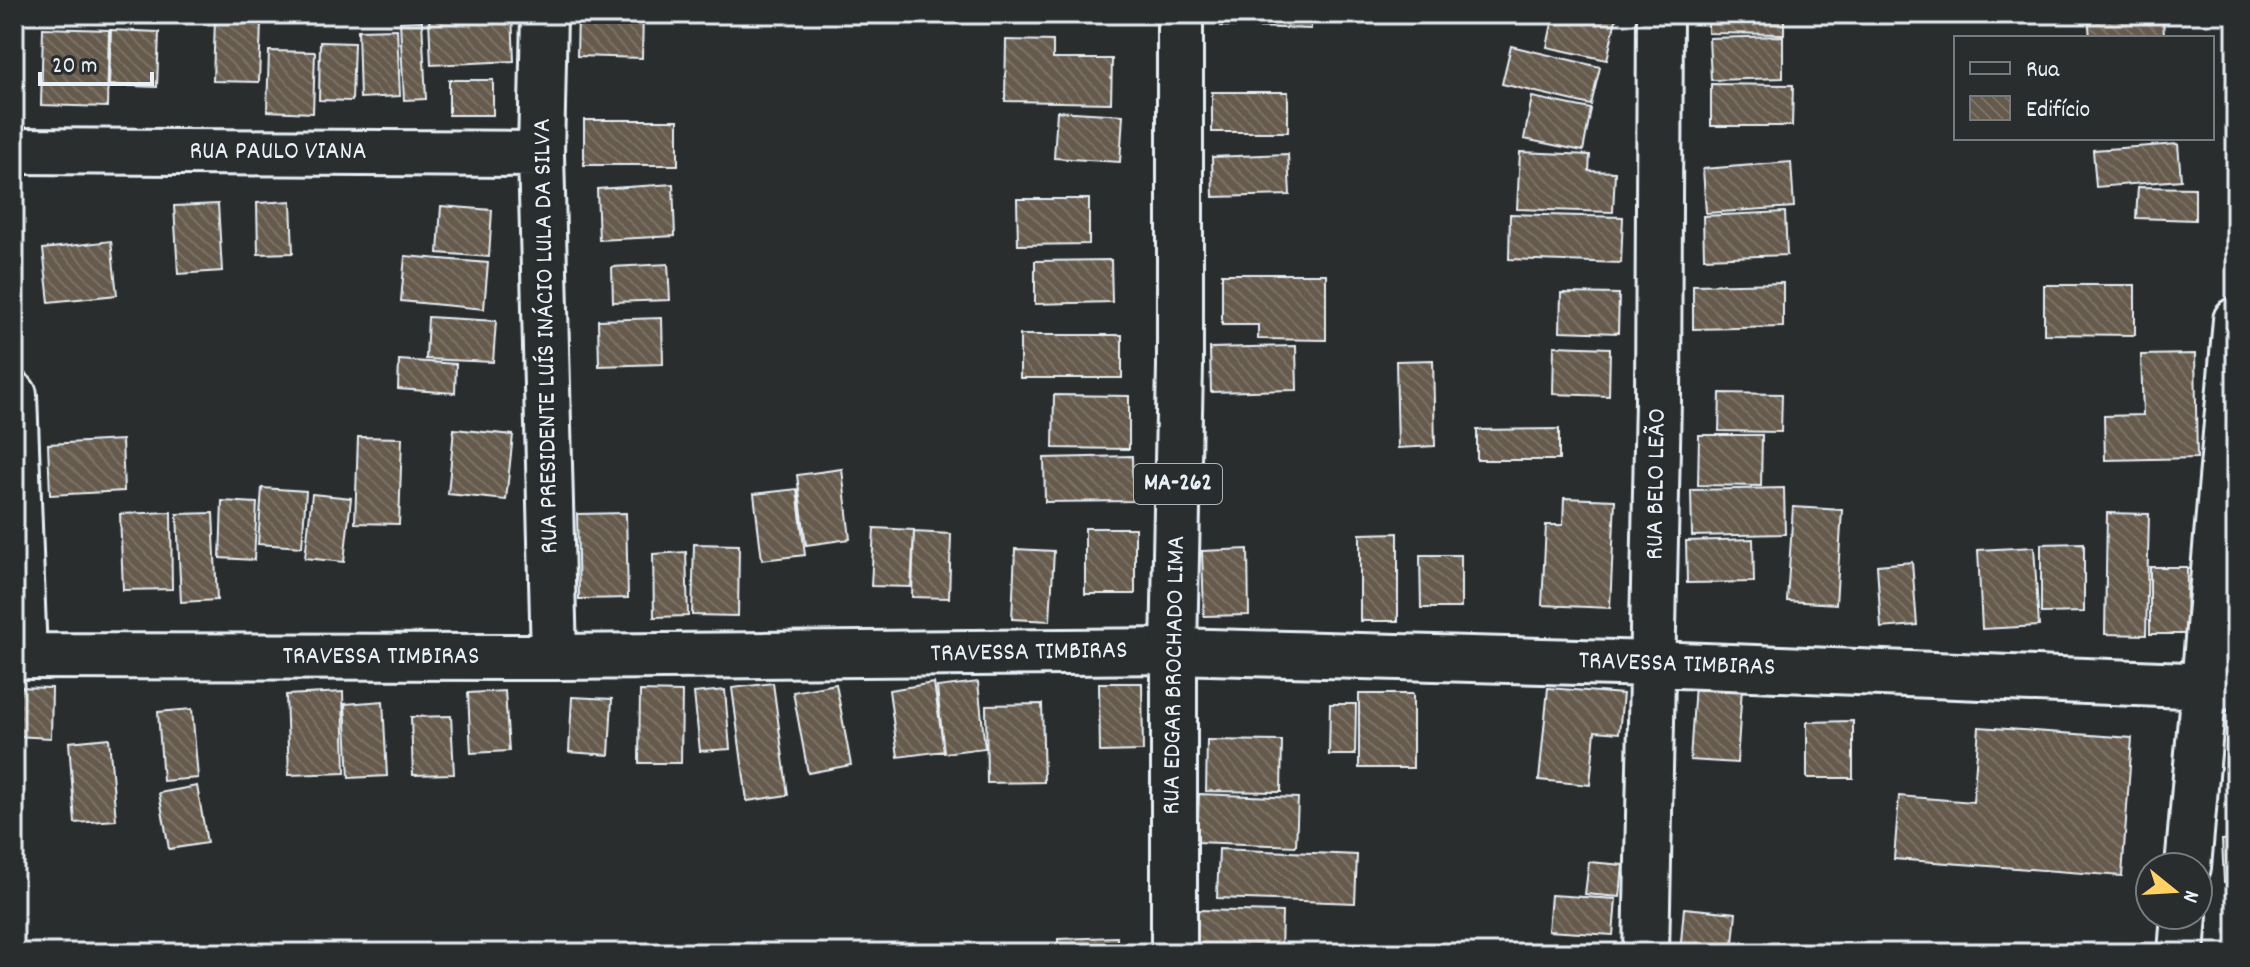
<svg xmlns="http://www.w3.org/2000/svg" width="2250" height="967" font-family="Dekko,sans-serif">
	<defs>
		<pattern id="building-back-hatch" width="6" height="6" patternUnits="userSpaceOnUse" patternTransform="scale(2)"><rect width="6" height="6" fill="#655a4c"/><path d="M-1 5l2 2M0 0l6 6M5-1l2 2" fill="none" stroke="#7b7267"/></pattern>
	</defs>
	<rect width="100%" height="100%" fill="#2a2d2e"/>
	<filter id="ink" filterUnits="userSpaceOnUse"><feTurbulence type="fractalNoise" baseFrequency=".0125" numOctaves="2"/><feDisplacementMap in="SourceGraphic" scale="16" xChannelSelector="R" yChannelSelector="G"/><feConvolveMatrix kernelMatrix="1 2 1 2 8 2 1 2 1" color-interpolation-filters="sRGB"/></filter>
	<g filter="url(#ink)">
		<path fill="url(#building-back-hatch)" stroke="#e8f1f8" stroke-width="2" d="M512 14 514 61 431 65 429 18Z
			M578 14H643L642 58 577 56Z
			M1222 14H1311V29L1221 26Z
			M1554 14H1617L1607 60 1547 47Z
			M1708 14H1784V34L1708 33Z
			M2088 14H2163L2164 38H2090Z
			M215 19 261 21 259 82 213 81Z
			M422 21 426 99 404 100 400 22Z
			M43 28 109 30 107 107 41 105Z
			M397 29 400 96 360 98 358 30Z
			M111 30 159 32 157 87 109 85Z
			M1783 36V78L1711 80 1709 38Z
			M1006 40 1053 41V59H1112L1111 103 1005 101Z
			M320 42 354 43 352 101 319 100Z
			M1511 46 1600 67 1591 105 1502 84Z
			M269 51 315 52 313 113 267 111Z
			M449 80H493V115H449Z
			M1711 84 1793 85 1792 126H1711Z
			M1212 92H1288V132H1212Z
			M1532 97 1591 109 1583 151 1524 139Z
			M1057 111 1123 115 1120 162 1054 158Z
			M584 120H678V165H584Z
			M2178 144 2181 180 2096 187 2093 150Z
			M1520 152 1590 155 1589 171 1615 172 1613 212 1517 209Z
			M1288 154 1290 195 1213 197 1212 157Z
			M1791 162 1794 207 1706 213 1703 169Z
			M673 184 675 236 599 240 597 189Z
			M2138 187 2195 188V220L2136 218Z
			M1017 199H1089V244L1018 245Z
			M291 201 293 253 258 254 257 203Z
			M218 204 222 271 178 274 174 206Z
			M441 206 492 210 489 257 438 253Z
			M1785 212 1787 255 1704 258 1703 216Z
			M1510 214 1623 217 1621 263 1509 259Z
			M111 241 117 295 49 302 43 249Z
			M405 256 488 263 484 309 401 301Z
			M1111 260 1112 302 1035 304V261Z
			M668 264 670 300 613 302 612 267Z
			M1222 274H1326V340L1258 339V325H1222Z
			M1783 283V327L1693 329V285Z
			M2044 285H2135V335L2044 334Z
			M1561 293 1619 294 1618 333 1560 331Z
			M428 317 496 321 493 362 426 359Z
			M662 318 663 364 599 366 598 320Z
			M1020 335H1122V378H1020Z
			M1296 346 1297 390 1211 392 1210 348Z
			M1554 346 1610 348 1609 396 1553 394Z
			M2195 354 2197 458 2105 460 2104 416 2143 415 2141 355Z
			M399 360 456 364 455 393 398 389Z
			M1433 360 1435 446 1398 448 1396 361Z
			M1720 393 1782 394 1781 432 1719 431Z
			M1054 395 1129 396V449L1053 448Z
			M454 429 513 435 506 500 448 494Z
			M1559 429V460H1477V430Z
			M1699 435H1762L1761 486 1698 485Z
			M358 437 402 438 399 524 355 523Z
			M122 440 124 491 50 495 48 444Z
			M1132 456 1133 501 1045 502 1044 458Z
			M842 469 850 539 806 545 797 475Z
			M262 488 306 491 302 547 258 544Z
			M1784 488 1785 534 1692 536 1691 490Z
			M797 489 805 555 762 560 754 494Z
			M312 494 351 498 344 562 305 558Z
			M1564 498 1615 500 1610 608 1542 605 1546 525H1563Z
			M222 501 257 503 254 560 220 558Z
			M1793 507 1842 510 1836 604 1787 601Z
			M171 512 172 589 123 590 120 514Z
			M213 513 217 600 181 602 177 514Z
			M626 513 628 598 579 599 577 514Z
			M2107 513 2149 514 2146 635 2105 634Z
			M874 528 914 530 911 587 871 586Z
			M1085 528H1135V594H1085Z
			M914 532 951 534 949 598 912 597Z
			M1398 533V621H1360V534Z
			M1753 539 1754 582 1687 583 1686 541Z
			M2084 543V612L2041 613V544Z
			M694 544 739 545 738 616 692 615Z
			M2034 547 2039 626 1982 629 1978 550Z
			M1015 549 1054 551 1050 621 1012 619Z
			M1248 549 1249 615 1204 616 1202 551Z
			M686 552 688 616 654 617 653 554Z
			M1420 555H1461V608H1421Z
			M1912 562 1917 625 1881 628 1877 565Z
			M2236 566V629H2231Z
			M2150 567H2187L2186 634H2150Z
			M978 682 985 748 944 753 937 687Z
			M773 683 788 795 747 801 732 688Z
			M934 683 944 751 898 757 889 690Z
			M1099 683H1142L1143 751 1100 752Z
			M836 684 851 765 808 773 793 692Z
			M1695 684 1742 687 1737 763 1690 760Z
			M14 687 52 688 51 738 14 736Z
			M1548 688 1623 694 1619 733 1595 731 1590 785 1539 780Z
			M725 690 730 749 700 751 694 693Z
			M505 691 509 751 471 753 468 693Z
			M640 691 682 692 681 763H639Z
			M343 692 345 773 289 775 286 695Z
			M1359 694H1413V768H1359Z
			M572 697 612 699 609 755 569 752Z
			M383 701 387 776 349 778 345 704Z
			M1042 704 1044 782 987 783 986 705Z
			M1330 704H1356L1355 755H1329Z
			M192 709 198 778 163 781 158 712Z
			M451 716 454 774 413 775 411 717Z
			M1853 721V778H1807V722Z
			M1979 727 2132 738 2122 876 1894 859 1899 796 1973 802Z
			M109 738 116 820 75 823 69 742Z
			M1207 740 1282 741 1281 792 1206 791Z
			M197 786 207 843 169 849 159 793Z
			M1199 794 1298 798 1296 846 1197 842Z
			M2236 839V882H2224L2222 840Z
			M1219 849 1357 855 1355 903 1217 898Z
			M1589 862 1623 865 1620 897 1585 894Z
			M1551 895 1616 899 1613 935 1548 931Z
			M1684 908 1736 913 1732 953H1680Z
			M1196 910 1282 912 1281 953H1195Z
			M1117 937V953H1058V939Z"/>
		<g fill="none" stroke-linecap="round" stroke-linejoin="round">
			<defs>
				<path id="minor" d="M544 14 541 154 554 657
					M14 151 541 154
					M14 395 24 656
					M14 656 554 657 1174 651 1653 664 2236 687
					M2188 867 2236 320
					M1646 953 1658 400 1660 14
					M2181 953 2184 915"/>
				<path id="major" d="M1174 953V651L1180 366V14"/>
			</defs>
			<use href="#minor" stroke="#e8f1f8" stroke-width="50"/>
			<use href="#major" stroke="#e8f1f8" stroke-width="50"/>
			<use href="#minor" stroke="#2a2d2e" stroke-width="44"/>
			<use href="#major" stroke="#2a2d2e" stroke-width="44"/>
		</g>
	</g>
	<g text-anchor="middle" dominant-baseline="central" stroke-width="6" stroke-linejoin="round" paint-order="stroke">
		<rect fill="#2a2d2e" stroke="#afb6bb" stroke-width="2" x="1134" y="464" width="88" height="40" rx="6"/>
		<g font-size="24" font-weight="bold" fill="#e8f1f8">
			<text x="1178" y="484">MA-262</text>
		</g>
		<g font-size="26" fill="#e8f1f8" stroke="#2a2d2e">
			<text x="278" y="152">RUA PAULO VIANA</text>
			<text transform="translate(547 336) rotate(-91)">RUA PRESIDENTE LUÍS INÁCIO LULA DA SILVA</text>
			<text transform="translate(1657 484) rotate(-89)">RUA BELO LEÃO</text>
			<text transform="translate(1029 653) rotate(-1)">TRAVESSA TIMBIRAS</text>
			<text x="381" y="657">TRAVESSA TIMBIRAS</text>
			<text transform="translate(1677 665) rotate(2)">TRAVESSA TIMBIRAS</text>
			<text transform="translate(1175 675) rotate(-89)">RUA EDGAR BROCHADO LIMA</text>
		</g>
	</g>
	<rect width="2250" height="967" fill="none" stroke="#2a2d2e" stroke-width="48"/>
	<rect x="24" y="24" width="2202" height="919" fill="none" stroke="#e8f1f8" stroke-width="3" filter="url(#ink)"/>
	<rect x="1954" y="36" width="260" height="104" fill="#2a2d2e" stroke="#767b7f" stroke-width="2"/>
	<rect x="1970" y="62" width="40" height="12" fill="#2a2d2e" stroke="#767b7f" stroke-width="2"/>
	<text x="2026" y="76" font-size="24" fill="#e8f1f8">Rua</text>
	<rect x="1970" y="96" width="40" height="24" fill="url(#building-back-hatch)" stroke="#767b7f" stroke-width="2"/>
	<text x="2026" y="116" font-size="24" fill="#e8f1f8">Edifício</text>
	<g transform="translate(2174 891) rotate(108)"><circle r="38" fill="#2a2d2e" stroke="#767b7f" stroke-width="2"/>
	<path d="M0-6L14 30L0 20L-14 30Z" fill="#ffd166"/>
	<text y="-12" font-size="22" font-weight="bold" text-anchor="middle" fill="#e8f1f8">N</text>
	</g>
	<path d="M40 72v12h112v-12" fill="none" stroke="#e8f1f8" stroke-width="4"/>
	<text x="52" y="72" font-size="24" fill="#e8f1f8" stroke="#2a2d2e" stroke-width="6" paint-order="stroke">20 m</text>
</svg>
